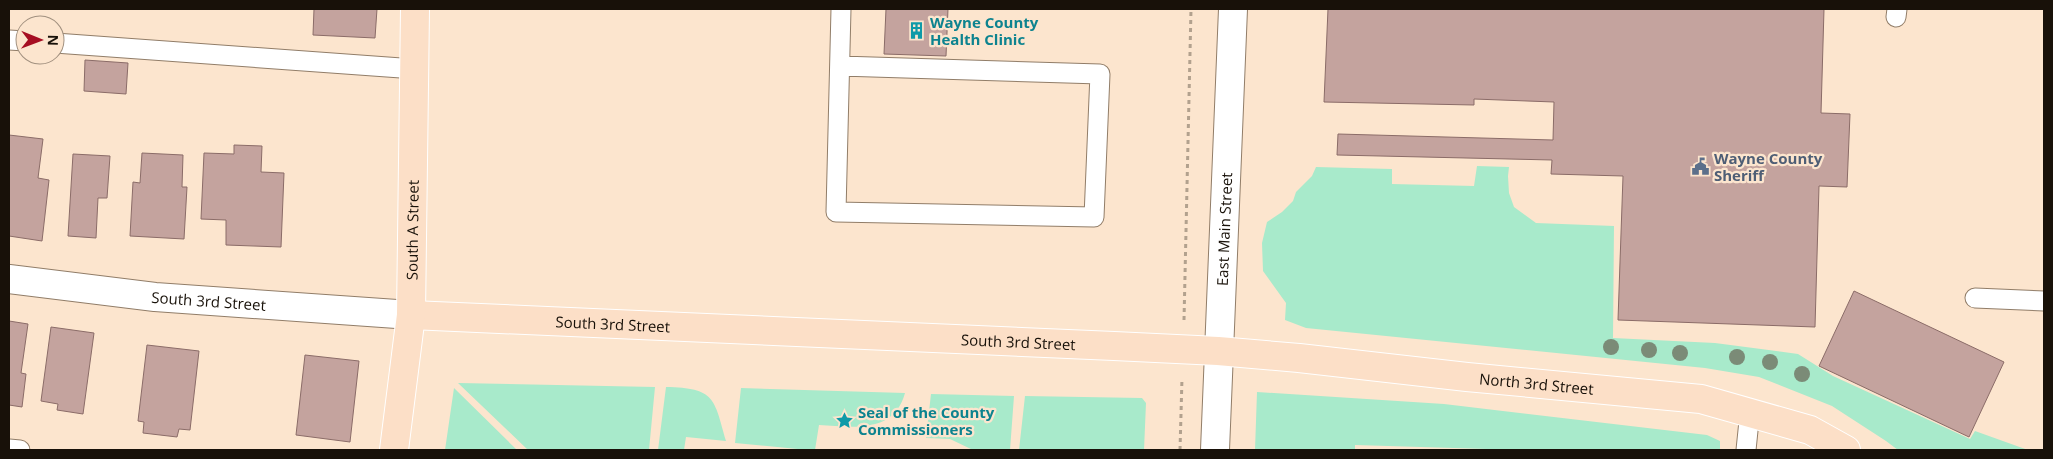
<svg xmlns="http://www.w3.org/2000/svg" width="2053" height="459" font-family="'Open Sans',sans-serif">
	<rect width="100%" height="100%" fill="#fce5ce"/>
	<path fill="#a8eacb" d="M1477 166 1509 167 1508 176 1509 193 1514 207 1536 223 1614 226 1613 338 1715 343 1798 354 1833 376 1970 439 1975 431 2028 450H1898L1886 441 1832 406 1759 377 1705 368 1306 328 1285 320 1286 303 1263 271 1262 243 1267 222 1282 212 1293 201 1296 192 1312 176 1316 167 1392 169V184L1474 186Z
		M458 383 655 387 649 450H528Z
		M666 387C715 388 714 398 726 441L686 437 684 450H658Z
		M454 388 517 450H445Z
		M741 388 905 393C894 434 853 427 819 425L815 450H808L735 443Z
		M1257 392 1444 404 1707 435 1720 441V450H1520L1355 445V450H1255Z
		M931 394 1014 396 1010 450H973L950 439 926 438Z
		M1025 396 1142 398 1146 403 1144 450H1019Z"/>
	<path fill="#c4a39e" stroke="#8b6c68" d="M314 9H377L375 38 313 35Z
		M886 9H948L946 56 884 54Z
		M1328 9H1824L1821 113 1850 114 1847 187 1819 186 1815 327 1618 320 1623 176 1551 174 1552 160 1337 155 1338 134 1553 140 1554 102 1474 99V105L1324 102Z
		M85 60 128 63 126 94 84 91Z
		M9 135 43 139 38 178 49 180 42 241 9 236Z
		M234 145 262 146 261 172 284 173 281 247 226 245V220L201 219 204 153 234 154Z
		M142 153 183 155 182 187H187L184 239 130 236 133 182 140 183Z
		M73 154 110 156 107 198H98L96 238 68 236Z
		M1854 291 2004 362 1969 437 1819 366Z
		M9 321 28 324 21 373 26 374 22 407 9 405Z
		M51 327 94 333 83 414 57 410 58 404 41 401Z
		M147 345 199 351 190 430 179 429 177 437 143 433 144 422 138 421Z
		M305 355 359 361 350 442 296 435Z"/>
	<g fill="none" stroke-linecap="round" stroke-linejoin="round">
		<defs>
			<path id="lane" d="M1896 17 1897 9
				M9 40 25 41
				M55 43 415 69
				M840 66 1100 74 1094 217 836 212 841 9
				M1975 298 2044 301
				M9 449 20 450
				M1746 450 1750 411"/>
			<g id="street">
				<path id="s1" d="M9 279 155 297 411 315"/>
				<path id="s2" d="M1215 450 1233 9"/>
			</g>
			<g id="primary">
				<path id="s3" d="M411 315 1114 346 1218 351 1299 358 1467 377 1701 399 1810 430 1846 450"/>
				<path id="s4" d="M394 450 411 315 415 9"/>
			</g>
		</defs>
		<use href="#lane" stroke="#917d68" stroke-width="21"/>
		<use href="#street" stroke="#917d68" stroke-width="30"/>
		<use href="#primary" stroke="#fff" stroke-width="30"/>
		<path stroke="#b2a18e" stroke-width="3" stroke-dasharray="4 4" stroke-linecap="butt" d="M1184 320 1191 9
			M1180 450 1182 378"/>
		<use href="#lane" stroke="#fff" stroke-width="19"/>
		<use href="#street" stroke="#fff" stroke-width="28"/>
		<use href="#primary" stroke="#fcdfc7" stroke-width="28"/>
	</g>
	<g fill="#7b8b77">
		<circle cx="1611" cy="347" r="8"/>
		<circle cx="1649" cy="350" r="8"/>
		<circle cx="1680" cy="353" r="8"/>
		<circle cx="1737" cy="357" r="8"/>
		<circle cx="1770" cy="362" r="8"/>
		<circle cx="1802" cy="374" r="8"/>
	</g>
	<defs>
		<symbol id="building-bare" viewBox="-9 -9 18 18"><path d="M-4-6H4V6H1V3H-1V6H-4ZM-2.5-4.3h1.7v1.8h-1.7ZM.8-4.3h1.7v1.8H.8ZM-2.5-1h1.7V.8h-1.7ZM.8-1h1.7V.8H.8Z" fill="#0f9aa8" stroke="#fce5ce" stroke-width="2.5" paint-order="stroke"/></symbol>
		<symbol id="civic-bare" viewBox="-9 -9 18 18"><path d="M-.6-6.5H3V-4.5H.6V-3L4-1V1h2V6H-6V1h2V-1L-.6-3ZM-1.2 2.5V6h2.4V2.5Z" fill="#5c6f8a" stroke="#fce5ce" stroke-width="2.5" paint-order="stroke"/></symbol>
		<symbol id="sight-bare" viewBox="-9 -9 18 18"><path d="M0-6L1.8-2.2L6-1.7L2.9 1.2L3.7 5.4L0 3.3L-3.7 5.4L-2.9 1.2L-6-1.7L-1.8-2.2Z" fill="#0f9aa8" stroke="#fce5ce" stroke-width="2.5" paint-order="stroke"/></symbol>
	</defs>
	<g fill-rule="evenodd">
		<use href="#building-bare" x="904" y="18" width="25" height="25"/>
		<use href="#civic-bare" x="1688" y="154" width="25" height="25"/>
		<use href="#sight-bare" x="832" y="408" width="25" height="25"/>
	</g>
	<g text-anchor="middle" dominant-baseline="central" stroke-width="4.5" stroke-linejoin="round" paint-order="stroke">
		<g font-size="15" font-weight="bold" fill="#0d838f" stroke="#fce5ce" text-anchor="start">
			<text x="930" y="22">Wayne County<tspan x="930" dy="17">Health Clinic</tspan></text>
			<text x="858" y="412">Seal of the County<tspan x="858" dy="17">Commissioners</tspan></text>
		</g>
		<g font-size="15" font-weight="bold" fill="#4e5e75" stroke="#fce5ce" text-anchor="start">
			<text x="1714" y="158">Wayne County<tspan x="1714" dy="17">Sheriff</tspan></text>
		</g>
		<g font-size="15" fill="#181109" stroke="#fce5ce">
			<text stroke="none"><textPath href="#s4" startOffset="221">South A Street</textPath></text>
			<text stroke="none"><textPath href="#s2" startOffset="221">East Main Street</textPath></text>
			<text stroke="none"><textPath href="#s1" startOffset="201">South 3rd Street</textPath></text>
			<text stroke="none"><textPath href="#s3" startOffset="202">South 3rd Street</textPath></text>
			<text stroke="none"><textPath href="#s3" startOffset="608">South 3rd Street</textPath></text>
			<text stroke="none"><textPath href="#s3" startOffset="1128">North 3rd Street</textPath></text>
		</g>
	</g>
	<rect width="2053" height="459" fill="none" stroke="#181109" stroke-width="20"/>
	<g transform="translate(40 40) rotate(91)"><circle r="24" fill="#fce5ce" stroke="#a1907f"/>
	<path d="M0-4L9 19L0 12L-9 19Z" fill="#a60e22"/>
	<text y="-8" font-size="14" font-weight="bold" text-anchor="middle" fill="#181109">N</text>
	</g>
</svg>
